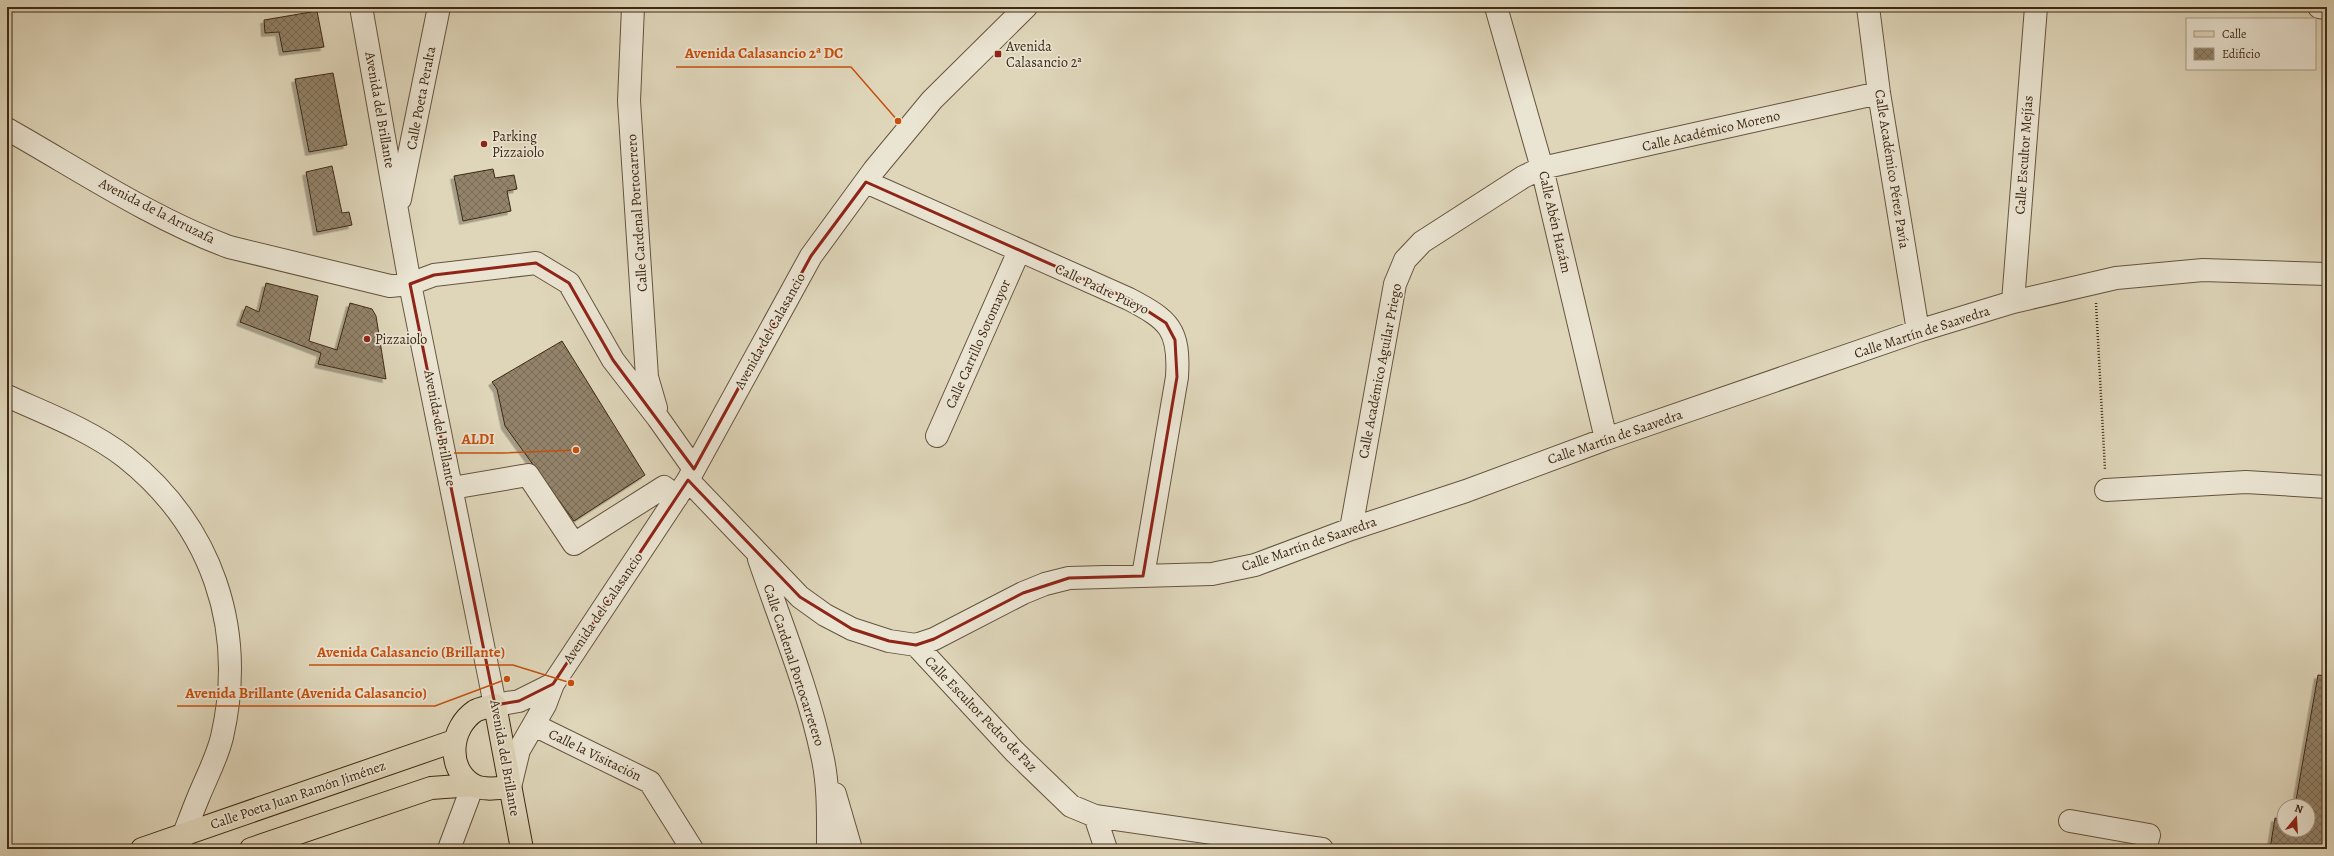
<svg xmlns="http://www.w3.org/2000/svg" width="2334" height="856" font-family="Alegreya,serif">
	<defs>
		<pattern id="building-cross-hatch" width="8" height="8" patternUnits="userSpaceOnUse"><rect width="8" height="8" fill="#92836a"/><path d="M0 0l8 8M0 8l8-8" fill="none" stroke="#796b56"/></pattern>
		<filter id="shadow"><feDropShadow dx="-3.5" dy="3.5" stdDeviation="0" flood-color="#0004"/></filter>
	</defs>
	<rect width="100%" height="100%" fill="#dfd6ba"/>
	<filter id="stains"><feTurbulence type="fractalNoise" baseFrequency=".005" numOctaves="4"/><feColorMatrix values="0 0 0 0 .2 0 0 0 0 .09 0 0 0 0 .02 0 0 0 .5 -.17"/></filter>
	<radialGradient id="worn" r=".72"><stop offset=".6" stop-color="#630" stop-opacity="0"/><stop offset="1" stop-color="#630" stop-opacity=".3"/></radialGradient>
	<path fill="url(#building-cross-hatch)" stroke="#3e2914" filter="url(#shadow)" d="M317 11 324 47 283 52 279 32 265 33 264 20Z
		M333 73 347 145 309 152 295 79Z
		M332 166 342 213 349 212 352 225 317 232 306 172Z
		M493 169 495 178 514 175 517 189 507 191 511 211 463 221 454 176Z
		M266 283 318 296 309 341 337 350 350 303 372 309 376 316 386 379 318 364 321 353 240 322 246 306 259 312Z
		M562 341 645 475 574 521 505 426 497 389 492 382Z
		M2318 675 2327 676V849H2270L2275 818 2284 820V830H2308V806H2295Z"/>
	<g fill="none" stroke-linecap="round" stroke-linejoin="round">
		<defs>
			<path id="minor" d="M361 7 410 284 495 705 519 701 553 684
				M633 7 629 101 647 377 656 408
				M1496 7 1542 168 1606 439
				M1868 7 1879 93 1918 331
				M2319 7 2327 8
				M7 129C78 169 153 219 229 247L390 286 410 284 434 275 536 263 569 283 613 360 658 418 694 469
				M866 182 1129 299C1169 320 1180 329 1177 377L1143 576
				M400 199 439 7
				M2013 302 2036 7
				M7 396C47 414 90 430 125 457 212 526 247 628 222 737 217 758 206 778 198 798 191 815 185 832 178 849
				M937 436 1019 251
				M688 480 800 597 825 615 852 629 889 641 916 645 1015 752 1071 806 1095 816 1322 849
				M452 488 528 475 574 544 664 487 677 497
				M2106 490 2246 482 2327 487
				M1351 529 1395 284 1405 260 1422 242 1523 177 1542 168 1879 93
				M759 559C781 624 808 688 822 755 829 785 828 818 828 849
				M916 645 934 639 1023 593 1045 584 1069 578 1212 574 1255 565 1351 529 1466 491 1606 439 1918 331 2013 302 2116 278 2203 270 2327 274
				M534 725 650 782 692 849
				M510 787 519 750 545 705 553 684 688 480 811 256 874 170 932 100 1026 7
				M835 794 851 849
				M1095 816 1106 849
				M2070 821 2149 835 2145 849
				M449 849 473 785"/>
			<path id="major" d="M510 787C498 788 484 791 473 785 446 768 450 728 475 711 480 708 489 707 495 705L522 849
				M142 849 454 741
				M251 849 431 788 473 785"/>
		</defs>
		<use href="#minor" stroke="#66543e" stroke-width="24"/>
		<use href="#major" stroke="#3e2914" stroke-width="24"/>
		<path stroke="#3e2914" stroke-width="2.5" stroke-dasharray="1 2" stroke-linecap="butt" d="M2096 303 2105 470"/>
		<use href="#minor" stroke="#eae4d2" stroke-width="22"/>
		<use href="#major" stroke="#dfd6ba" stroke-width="22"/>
	</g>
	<path fill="none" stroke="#8f2418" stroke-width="3" stroke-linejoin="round" d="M866 182 1129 299 1166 323 1175 340 1177 377 1143 576 1069 578 1023 593 934 639 916 645 889 641 852 629 800 597 688 480 553 684 519 701 495 705 410 284 434 275 536 263 569 283 613 360 694 469 811 256Z"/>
	<g fill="#8f2418" stroke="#eae4d2" stroke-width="1.5">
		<rect x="994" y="50" width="8" height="8" rx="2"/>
		<circle cx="484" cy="144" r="4"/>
		<circle cx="367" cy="339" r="4"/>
	</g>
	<g text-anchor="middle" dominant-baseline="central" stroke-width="3.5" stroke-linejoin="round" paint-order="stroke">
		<g font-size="14" fill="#3e2914" stroke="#eae4d2" text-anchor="start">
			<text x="1006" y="46">Avenida<tspan x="1006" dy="16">Calasancio 2ª</tspan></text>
			<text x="492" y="136">Parking<tspan x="492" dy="16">Pizzaiolo</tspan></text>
			<text x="375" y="339">Pizzaiolo</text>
		</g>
		<g font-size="14" fill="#3e2914" stroke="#eae4d2">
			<text transform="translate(421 98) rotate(-79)">Calle Poeta Peralta</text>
			<text transform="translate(380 110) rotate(80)">Avenida del Brillante</text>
			<text transform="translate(1711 131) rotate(-13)">Calle Académico Moreno</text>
			<text transform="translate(2024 155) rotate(-86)">Calle Escultor Mejías</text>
			<text transform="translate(1892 169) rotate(81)">Calle Académico Pérez Pavía</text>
			<text transform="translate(157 211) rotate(27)">Avenida de la Arruzafa</text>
			<text transform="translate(637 213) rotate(-94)">Calle Cardenal Portocarrero</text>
			<text transform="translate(1555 222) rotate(77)">Calle Abén Hazám</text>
			<text transform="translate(1102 289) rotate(25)">Calle Padre Pueyo</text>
			<text transform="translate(770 331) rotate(-61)">Avenida del Calasancio</text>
			<text transform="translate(1922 332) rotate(-18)">Calle Martín de Saavedra</text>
			<text transform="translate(978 344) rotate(-66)">Calle Carrillo Sotomayor</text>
			<text transform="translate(1380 371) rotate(-79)">Calle Académico Aguilar Priego</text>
			<text transform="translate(440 428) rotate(79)">Avenida del Brillante</text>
			<text transform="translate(1615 437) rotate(-19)">Calle Martín de Saavedra</text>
			<text transform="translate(1309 544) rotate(-19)">Calle Martín de Saavedra</text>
			<text transform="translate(603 608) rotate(-56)">Avenida del Calasancio</text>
			<text transform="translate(794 665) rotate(72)">Calle Cardenal Portocarretero</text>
			<text transform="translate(981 714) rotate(46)">Calle Escultor Pedro de Paz</text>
			<text transform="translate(595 755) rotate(26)">Calle la Visitación</text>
			<text transform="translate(505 758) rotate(80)">Avenida del Brillante</text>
			<text transform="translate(298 795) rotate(-19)">Calle Poeta Juan Ramón Jiménez</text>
		</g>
	</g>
	<path fill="none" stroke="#c64f0e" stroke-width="1.5" d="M898 121L851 67H676M576 450L503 453H454M571 683L513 665H309M507 679L435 706H177"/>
	<g fill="#c64f0e" stroke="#eae4d2" stroke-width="1.5">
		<circle cx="898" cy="121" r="4"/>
		<circle cx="576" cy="450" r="4"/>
		<circle cx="571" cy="683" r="4"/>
		<circle cx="507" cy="679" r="4"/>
	</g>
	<g font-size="15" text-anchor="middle" font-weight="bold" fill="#c64f0e" stroke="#eae4d2" stroke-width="3.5" stroke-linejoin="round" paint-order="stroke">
		<text x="764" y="58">Avenida Calasancio 2ª DC</text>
		<text x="478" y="444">ALDI</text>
		<text x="411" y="657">Avenida Calasancio (Brillante)</text>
		<text x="306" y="698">Avenida Brillante (Avenida Calasancio)</text>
	</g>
	<rect width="2334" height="856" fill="none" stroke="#dfd6ba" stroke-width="24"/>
	<rect x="8" y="8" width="2318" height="840" fill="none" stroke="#3e2914" stroke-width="2"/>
	<rect x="12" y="12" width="2310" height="832" fill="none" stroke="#3e2914"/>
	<rect x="2186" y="18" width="130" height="52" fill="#eae4d2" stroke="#a59986"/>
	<rect x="2194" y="31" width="20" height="6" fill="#dfd6ba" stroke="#a59986"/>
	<text x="2222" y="38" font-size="12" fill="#3e2914">Calle</text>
	<rect x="2194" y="48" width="20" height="12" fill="url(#building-cross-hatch)" stroke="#a59986"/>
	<text x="2222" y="58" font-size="12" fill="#3e2914">Edificio</text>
	<g transform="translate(2296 818) rotate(18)"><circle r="19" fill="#eae4d2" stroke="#a59986"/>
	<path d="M0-3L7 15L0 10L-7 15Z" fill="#8f2418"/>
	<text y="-6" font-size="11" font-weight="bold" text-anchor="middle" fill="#3e2914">N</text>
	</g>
	<rect width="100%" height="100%" filter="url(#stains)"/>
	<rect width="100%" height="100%" fill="url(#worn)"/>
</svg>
